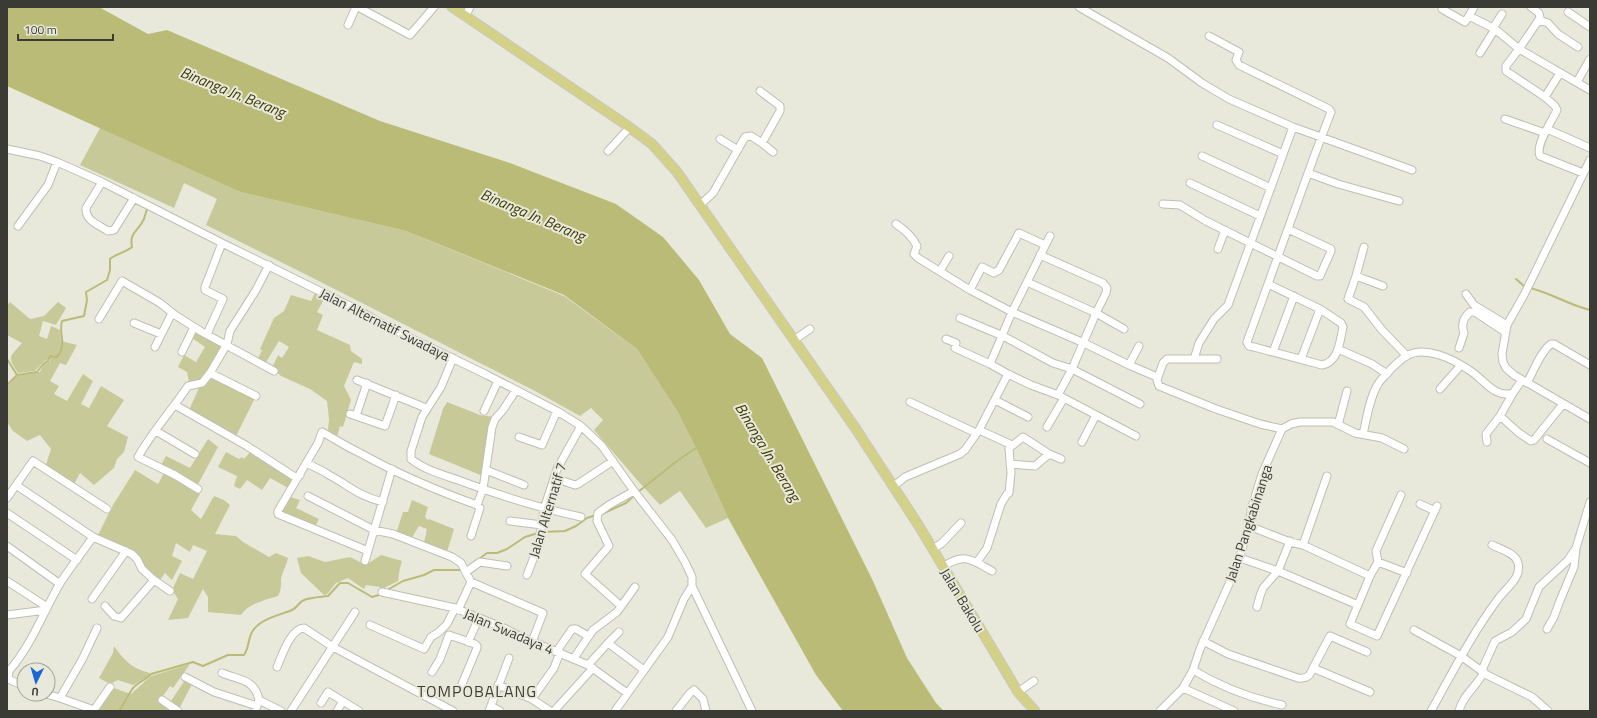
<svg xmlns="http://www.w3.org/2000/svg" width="1597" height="718" font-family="'Titillium Web',sans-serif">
	<rect width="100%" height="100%" fill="#e8e9db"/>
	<path fill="#c8c999" d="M100 128 240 192 406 231 564 296 637 349 677 411 696 448 728 518 706 528 680 491 660 505 638 481 594 430 603 420 591 408 580 416 535 391 301 272 206 225 217 199 184 183 174 208 80 165Z
		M316 291 326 296 317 312 323 315 317 330 350 345 351 351 362 359V364L354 362 344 386 351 400 343 427 340 426 337 437 328 430 329 419 327 401 310 389 281 376 272 368 278 355 282 358 289 347 279 341 265 364 258 359 262 350 260 349 274 318 284 311 291 295 311 301Z
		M10 302 30 319 44 316 58 302 66 308 56 325 43 321 39 336 47 339 51 326 60 330 61 341 77 345 66 365 60 363 50 381 59 386 54 394 67 401 83 374 93 381 81 404 89 408 101 386 124 400 107 426 128 437 124 452 117 459 114 468 94 485 80 473 74 484 46 465 51 449 40 435 27 441 13 431 7 422V387L17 376 40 372 43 365 50 361V358L42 363 35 371 18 373C7 356 9 358 22 343L7 335V306Z
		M196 329 224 345 202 381 189 382 187 372 178 367 184 355 196 362 205 347 192 338Z
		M212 377 255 398 236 436 189 410 199 388 206 385Z
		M447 402 480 415 494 417 483 476 429 454 443 409Z
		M208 439 218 447 196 488 200 494 191 510 201 519 214 496 224 500 230 505 215 534 236 536 243 542 269 557 276 553 288 558C287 564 281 575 281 580 281 587 281 590 278 596 266 600 249 603 241 615L208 612V597L203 589 188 618 168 620 178 599 172 590 180 573 193 579 207 551 193 545 190 552 176 543 172 556 182 561 172 580 165 573 160 580 146 571 128 548 98 535 113 505 135 470 158 484 166 469 161 465 166 456 190 468Z
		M251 451 298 479 290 489 270 478 262 490 247 480 240 489 234 486 237 476 218 467 226 452 239 459 242 457 244 459Z
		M290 497 300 500 296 508 319 519 313 530 277 515Z
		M412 500 428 507 425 517 428 520 429 519 454 529 447 552 424 543 427 529 419 526 411 539 396 534 403 512H408Z
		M381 555 402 561 400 568 398 581 380 590V587L366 585 364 589 348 578 336 583 327 594 324 595 301 573 297 558 308 556 325 562 350 557 366 565Z
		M114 646C125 661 131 668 150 673L147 677 133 685 118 680 110 684 99 678 113 653Z
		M190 664 173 688 170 686 163 696 171 701 185 680 192 684 179 709 173 704 166 711H99L111 687 131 694 151 676Z"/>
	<path fill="#bbbb78" d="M7 7H99L148 34 167 30 380 121 510 163 616 204 663 237 699 280 730 334 762 358 873 581 907 658 936 703 944 711H843L816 675 771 595 728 518 696 448 677 411 637 349 564 295 406 231 240 192 7 86Z"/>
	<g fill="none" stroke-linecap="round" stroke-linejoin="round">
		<path stroke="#bbbb78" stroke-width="2" d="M1516 279 1525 287
			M1530 288C1551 293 1569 305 1590 310
			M7 359 17 375
			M7 385 17 375 37 372 43 364 48 361 50 356 57 357C68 344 58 334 62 321L84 316 87 300 86 292 107 280 110 270V259C114 255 126 252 132 247 129 232 138 232 144 219 145 216 146 211 148 207
			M638 492 677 461 696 448
			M602 514 626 503 635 495
			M543 532 565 531 576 526 587 518 596 515
			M475 562 487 553H497L507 549 525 537 538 533
			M389 589 403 581 424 575 434 570H463
			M119 711C124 704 128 695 133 688 138 682 146 680 151 674L193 662 203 666 228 655H244C249 648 248 639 252 632 259 619 280 615 292 610 297 608 299 602 304 600 311 597 320 597 328 596L340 583H348L372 597 382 594"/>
		<defs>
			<path id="minor" d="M358 7 410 35 434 7
				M1079 7 1168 58 1202 83 1229 99 1293 127 1412 170
				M1474 7 1469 16 1495 29 1519 49 1590 90
				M1531 7 1539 13 1540 18 1519 49 1506 66V71L1545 97 1560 73
				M1442 9 1465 22 1469 16
				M1568 12 1590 27
				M465 17 470 7
				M1539 20 1548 23 1558 34 1578 47
				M348 25 356 7
				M1493 28 1502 14
				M1209 36 1239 52 1236 60 1239 65 1329 109 1331 112 1315 154 1247 342 1249 346 1254 347 1322 365C1339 362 1340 340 1343 327L1341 323 1320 309 1268 284
				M1480 53 1495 29
				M1577 82 1590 59
				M1545 97 1555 106 1557 110C1552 121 1535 145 1540 156L1583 173
				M1505 119 1545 133
				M1217 125 1283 154
				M1547 129 1590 148
				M720 139 738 150
				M762 143 773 152
				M7 149 40 156 57 162 102 182 222 243 358 310 386 326 487 375 557 411 581 426 602 446 634 491 672 540 685 562 692 577V586L752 711
				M608 151 630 127
				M1202 156 1271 188
				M1590 160 1524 295 1507 325 1502 354 1503 362 1506 368 1514 375 1590 419
				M1308 173 1338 184 1399 201
				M102 182 86 208C85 221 99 225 108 231L114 230 134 198
				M1190 183 1260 216
				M1163 204 1180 205 1206 221 1317 276H1320L1331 251V249L1288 229
				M700 205 713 193 745 137 751 136 762 143 780 111V106L760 91
				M896 224C905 230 912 236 917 246L914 254 918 258 970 290
				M18 226 48 185 57 162
				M1045 245 1019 233 999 270 994 273 982 267 970 290 1012 312 1084 343 1129 365 1157 377
				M1364 247 1356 276 1383 286
				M1218 249 1225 230
				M940 271 949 256
				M1356 276 1348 299 1364 307 1382 330 1407 356
				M1027 282 1096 313 1124 329
				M1466 294 1474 305 1507 325
				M960 318 1003 336 1053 363 1072 369 1140 404
				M99 319 122 281 160 303 175 315 202 332 274 371
				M134 323 161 334
				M207 334 223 299 205 290V287L222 243
				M946 339 956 343 955 348 990 364
				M794 340 810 329
				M155 347 172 313
				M1459 348 1464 333C1461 325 1463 318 1470 312H1475L1505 332
				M1338 349 1372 364 1387 374
				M182 352 194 327
				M1273 352 1294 296
				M453 358 441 387 422 417 411 451V459C423 469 443 475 458 480 498 495 539 508 581 517
				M1194 359H1217
				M1301 359 1320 309
				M1129 365 1139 346
				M210 373 256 396
				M1008 374 1031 385 1058 395 1072 369 1096 313 1106 293 1107 288 1103 283 1040 255
				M357 380 426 408
				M1527 383C1533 372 1541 351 1551 344H1554L1590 365
				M1440 389 1461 365
				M1513 393 1500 416 1519 433 1531 441 1534 440 1563 404
				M1058 395 1136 436
				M995 400 1028 417
				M910 402 976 433
				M175 405 247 446 295 477 300 475
				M484 411 498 381
				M350 414 385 426 396 395
				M356 416 367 383
				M1338 425 1347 391
				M1047 427 1064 398
				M1282 429 1260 424 1216 409 1159 386 1157 380 1163 363 1167 359H1194L1199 343 1214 319 1228 305 1293 127
				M979 430 1012 445
				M156 431 195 454
				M1363 434C1367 418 1369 399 1378 384 1381 379 1386 375 1390 370 1395 365 1400 360 1406 356 1425 345 1453 359 1469 370 1483 378 1494 399 1513 393L1522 380
				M519 437 542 445 557 411
				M1547 439 1590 463
				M1082 442 1096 415
				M1487 442 1486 434 1500 416
				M306 463C314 467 322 470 329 475 350 486 358 496 383 502
				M1010 464 1035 466 1049 454
				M486 470 524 485
				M554 478 575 485 578 484 613 461
				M894 486 905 477 960 454 965 450 979 430 1008 374 990 364 1012 312 1050 236
				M198 489 175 475 138 457C152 432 172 410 188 386L202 383 210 373 227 344 230 331 256 290 269 265
				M308 496 374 530 393 534 452 557 461 563 471 582
				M7 498 33 461 107 509
				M1420 504 1435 511
				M7 513 77 560
				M510 521 542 525
				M1249 526 1290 542 1303 545 1370 576
				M471 536 480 508 477 505
				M93 537 132 554 137 559 142 569 154 580 121 618 114 616 105 606
				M1303 545 1327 476
				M7 546 60 584
				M933 549 942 543 961 523
				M368 551 278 514V511L318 443 322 432C335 439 347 447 360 453 396 473 438 491 477 505L483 489 492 427 495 419 503 410 516 390
				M1240 558 1278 571 1358 605
				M365 561 392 469
				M977 562 987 548 1001 504 1007 494 1009 493 1011 473 1009 448 1023 437 1049 454 1061 459
				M1378 562 1376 551 1401 495
				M943 567C964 552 972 560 992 571
				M466 572 480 562 507 566
				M1407 573 1378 562 1370 576 1350 624 1377 636 1437 506
				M527 575 539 544 544 509 557 469 581 426
				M154 580 170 591
				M7 581 47 607
				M382 592 455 608 506 629 521 637 588 665 627 693
				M92 599 126 551
				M621 606 585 574 609 546 597 521 598 513 609 505 634 491
				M1257 607 1260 596 1263 588 1278 571 1290 541
				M458 610 471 582 543 613 532 642
				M7 615 46 610
				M370 625 424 649 431 637 439 632 447 624 455 608
				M1547 629 1554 617 1559 603 1574 567 1576 548
				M1414 630 1461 656 1487 675 1532 697 1548 711
				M1203 641 1228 654 1298 678C1307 679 1310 676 1313 668L1370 692
				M468 642 479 618
				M608 643 619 632
				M557 651 572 629H576L588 636
				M574 658 593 630 617 612 635 587
				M588 665 608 643 644 670
				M277 667C282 656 290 629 304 628L333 647 453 711
				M1313 668 1330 636 1367 652
				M7 670 9 671C31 646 43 613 59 585 69 569 82 553 93 537L16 485
				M1193 670C1221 687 1250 698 1282 705
				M1482 670 1495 641 1512 632 1526 619 1539 587 1568 560 1576 548 1590 502
				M9 671 8 679 24 686
				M432 672 440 659 449 635 475 644 477 646V648L462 684
				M222 673C239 680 255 679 259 700L255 711
				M185 677 214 692 257 706
				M498 685 532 699 554 668 560 652
				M1183 688 1234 711
				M1018 692 1034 681
				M46 694 60 698 83 658 97 628
				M60 698 94 710 110 687
				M532 699 550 711
				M162 700 178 711
				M259 700 281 711
				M321 703 328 692 359 711
				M491 706 500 711
				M291 711 355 612
				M337 711 343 701
				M489 711 509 658
				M554 711 593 668
				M615 711 668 637 684 599 692 586
				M676 711 690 693 694 690 703 699 706 711
				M1160 711 1183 688 1193 670 1200 649 1237 566 1249 526 1251 510 1262 474 1282 429 1291 424 1300 422H1333L1355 433 1382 438 1404 449
				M1431 711C1452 673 1472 634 1498 599 1506 588 1522 578 1518 563 1516 553 1500 549 1492 545
				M1459 711C1462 696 1477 686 1484 672"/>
			<path id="major" d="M452 7 625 124 652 144 677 172 856 429 919 526 1018 692 1035 711"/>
		</defs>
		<use href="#minor" stroke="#bebfb2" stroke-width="9"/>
		<use href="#major" stroke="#c8c8c7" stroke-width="11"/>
		<use href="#minor" stroke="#fff" stroke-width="7"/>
		<use href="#major" stroke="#d3d188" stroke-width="9"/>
	</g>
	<g text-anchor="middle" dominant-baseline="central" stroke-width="4" stroke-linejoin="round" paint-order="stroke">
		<g font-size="14" fill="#3b3b36" stroke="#e8e9db">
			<text transform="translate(385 324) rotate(27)">Jalan Alternatif Swadaya</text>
			<text transform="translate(547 510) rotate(-73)">Jalan Alternatif 7</text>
			<text transform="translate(1248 523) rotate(-72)">Jalan Pangkabinanga</text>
			<text transform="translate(963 600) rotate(59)">Jalan Bakolu</text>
			<text transform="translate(509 631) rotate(23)">Jalan Swadaya 4</text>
		</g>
		<g font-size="15" font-style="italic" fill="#3c3a03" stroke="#e8e9db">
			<text transform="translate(233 92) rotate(22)">Binanga Jn. Berang</text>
			<text transform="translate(533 215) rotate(23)">Binanga Jn. Berang</text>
			<text transform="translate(768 452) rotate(59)">Binanga Jn. Berang</text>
		</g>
		<g font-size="16" letter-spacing="1" fill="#3f3f34" stroke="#e8e9db">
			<text x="477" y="691">TOMPOBALANG</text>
		</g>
	</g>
	<rect width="1597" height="718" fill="none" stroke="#3b3b36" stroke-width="16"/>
	<g transform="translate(36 682) rotate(185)"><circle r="19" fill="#e8e9db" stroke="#a3a399"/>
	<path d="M0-3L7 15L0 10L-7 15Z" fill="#1768d2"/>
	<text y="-6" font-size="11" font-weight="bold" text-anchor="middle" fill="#3b3b36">U</text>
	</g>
	<path d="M18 34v6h95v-6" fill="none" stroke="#3b3b36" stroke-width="2"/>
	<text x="24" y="34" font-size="12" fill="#3b3b36" stroke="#e8e9db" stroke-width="3" paint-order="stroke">100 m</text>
</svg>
